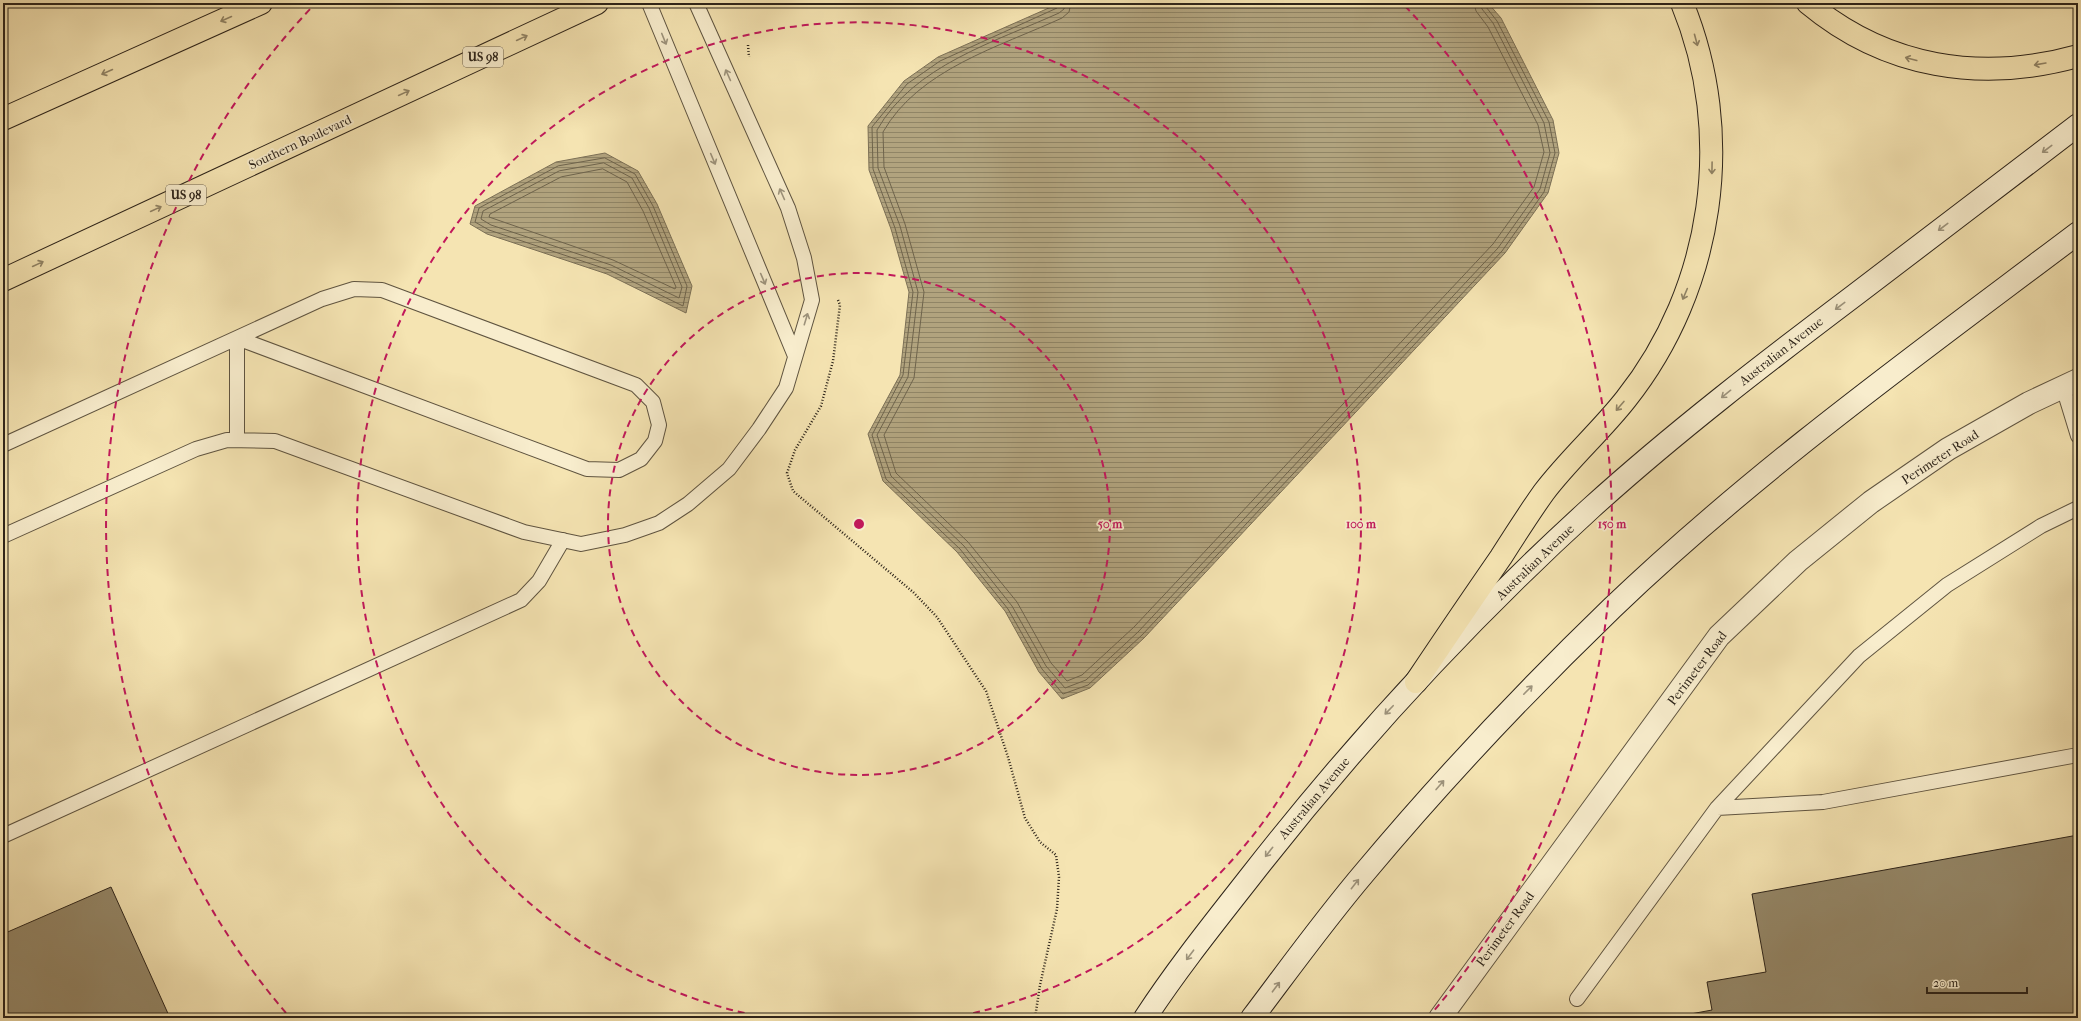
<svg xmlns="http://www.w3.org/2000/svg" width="2081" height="1021" font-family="'IM FELL French Canon',serif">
	<defs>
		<pattern id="water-rules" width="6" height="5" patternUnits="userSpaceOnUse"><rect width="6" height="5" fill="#b1a37e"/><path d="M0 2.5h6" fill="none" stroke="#908566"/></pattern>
	</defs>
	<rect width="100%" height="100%" fill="#f5e4b2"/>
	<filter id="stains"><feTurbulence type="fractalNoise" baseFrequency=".005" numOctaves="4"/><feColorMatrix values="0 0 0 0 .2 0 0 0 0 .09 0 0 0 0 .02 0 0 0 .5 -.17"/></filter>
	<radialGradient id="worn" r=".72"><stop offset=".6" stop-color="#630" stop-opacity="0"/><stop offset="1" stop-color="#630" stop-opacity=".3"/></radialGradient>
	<path fill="url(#water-rules)" stroke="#7c7056" d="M1060 3H1488L1501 18 1553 120 1559 153 1548 193 1505 253 1144 638 1090 688 1062 699 1039 672 1005 611 957 552 883 481 868 434 900 375 909 292 891 229 869 170 868 126 904 81 938 57Z
		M605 153 638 171 657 204 692 286 686 313 607 274 487 234 470 224 475 206 556 162Z"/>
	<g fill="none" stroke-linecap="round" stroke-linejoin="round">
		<path stroke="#6f644c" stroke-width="1" d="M1060 3 1057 8 940 61 907 84 872 127 873 169 895 228 913 292 903 375 872 435 886 479 960 549 1008 609 1042 669 1063 694 1088 685 1142 635 1502 251 1544 192 1555 153 1549 122 1497 21 1486 7 1485 3
			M1065 3 1064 9 1059 13C995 42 914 65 877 130L878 168 900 226 918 292 908 377 877 435 891 476 964 546 1012 606 1046 666 1065 688 1086 680 1138 632 1498 248 1540 189 1550 153 1544 123 1493 23 1482 9 1480 3
			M1071 3 1069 12 1062 18C999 47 919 69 883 132L884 167 905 224 924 292 914 378 884 435 896 473 968 542 1017 602 1051 663 1067 681 1082 675 1134 627 1493 244 1534 187 1544 152 1538 125 1488 27 1476 11 1474 3
			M605 158 635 174 653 206 687 286 683 306 609 270 489 230 475 222 479 208 558 166Z
			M604 163 632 178 649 208 682 287 679 298 611 265 491 225 481 219 483 211 559 171Z
			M603 169 627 182 643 211 676 287 675 289 613 260 489 217 490 214 561 177Z"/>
	</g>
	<path fill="#958869" stroke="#2d241a" d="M2078 835V1018H1669L1712 1010 1707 982 1766 972 1752 894Z
		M111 887 170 1018H3V934Z"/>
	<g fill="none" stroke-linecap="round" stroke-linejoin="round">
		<defs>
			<path id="lane" d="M649 3 795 356
				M2063 387 2078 436
				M237 440V338
				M3 445 322 299 354 289 382 290 636 385 653 402 659 425 655 441 641 459 619 470 587 469 237 338
				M3 536 196 449 227 440 275 441 524 532 581 544 625 535 659 523 688 504 729 469 759 429 786 388 812 300 804 258 788 208 696 3
				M1717 808 1823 802 2078 755
				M3 836 521 600 539 581 563 540
				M1577 999 1717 808 1859 656 1947 585 2041 526 2078 508"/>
			<path id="street" d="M1440 1018 1719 636 1798 561 1871 502 1948 449 2029 403 2078 380"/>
			<path id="secondary" d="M1145 1018C1177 969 1214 923 1250 877 1353 745 1467 621 1591 508 1675 432 1765 363 1855 295 1929 238 2004 182 2078 125
				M1252 1018C1289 969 1325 919 1365 872 1442 780 1525 692 1612 608 1756 470 1919 353 2078 233"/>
			<path id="highway" d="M1808 3C1886 68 1981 83 2078 56
				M3 119 261 3
				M3 280 597 3
				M1416 682C1444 640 1472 599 1501 557 1515 535 1529 513 1544 492 1569 459 1601 431 1626 399 1714 288 1736 134 1682 3"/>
		</defs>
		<use href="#lane" stroke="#5f5440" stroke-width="16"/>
		<use href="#street" stroke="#5f5440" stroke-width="24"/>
		<use href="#secondary" stroke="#2d241a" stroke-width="24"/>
		<use href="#highway" stroke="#2d241a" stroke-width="24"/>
		<path stroke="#2d241a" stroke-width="2.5" stroke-dasharray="1 2" stroke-linecap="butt" d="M748 45 749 57
			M838 300 840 305 833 361 821 406 795 450 787 473 793 491 913 592 937 617 986 691 1008 757 1025 818 1040 842 1056 855 1059 877 1057 909 1040 985 1035 1018"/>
		<use href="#lane" stroke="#f8edcd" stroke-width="14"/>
		<use href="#street" stroke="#f8edcd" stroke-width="22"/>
		<use href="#secondary" stroke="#f8edcd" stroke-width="22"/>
		<use href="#highway" stroke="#f5e4b2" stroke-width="22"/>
	</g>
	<defs><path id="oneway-shaft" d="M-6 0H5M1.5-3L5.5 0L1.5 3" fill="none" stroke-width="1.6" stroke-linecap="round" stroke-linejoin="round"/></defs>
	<g stroke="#918466">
		<use href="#oneway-shaft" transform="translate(226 19) rotate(156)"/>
		<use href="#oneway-shaft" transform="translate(522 38) rotate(-25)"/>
		<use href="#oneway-shaft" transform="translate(1696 40) rotate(75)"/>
		<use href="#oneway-shaft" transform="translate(1911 59) rotate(-165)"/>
		<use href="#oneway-shaft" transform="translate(2040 64) rotate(170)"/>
		<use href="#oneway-shaft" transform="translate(107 72) rotate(156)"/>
		<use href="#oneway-shaft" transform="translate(404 93) rotate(-25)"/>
		<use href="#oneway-shaft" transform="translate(1712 168) rotate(91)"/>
		<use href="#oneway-shaft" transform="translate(156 209) rotate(-25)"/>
		<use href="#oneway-shaft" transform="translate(38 264) rotate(-25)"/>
		<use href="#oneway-shaft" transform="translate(1685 294) rotate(113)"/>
		<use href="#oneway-shaft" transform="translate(1620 406) rotate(131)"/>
	</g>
	<g stroke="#9d937c">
		<use href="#oneway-shaft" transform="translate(664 39) rotate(68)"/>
		<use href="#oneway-shaft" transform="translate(728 75) rotate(-114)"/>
		<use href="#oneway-shaft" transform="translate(2047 149) rotate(143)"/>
		<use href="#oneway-shaft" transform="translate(713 159) rotate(67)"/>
		<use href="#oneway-shaft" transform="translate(782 194) rotate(-114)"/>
		<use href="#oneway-shaft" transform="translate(1943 227) rotate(143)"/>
		<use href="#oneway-shaft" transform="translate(763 279) rotate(67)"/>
		<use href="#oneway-shaft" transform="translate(1840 306) rotate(143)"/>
		<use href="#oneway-shaft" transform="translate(806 319) rotate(-73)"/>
		<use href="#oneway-shaft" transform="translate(1726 394) rotate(141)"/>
		<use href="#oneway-shaft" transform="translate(1528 690) rotate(-45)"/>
		<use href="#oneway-shaft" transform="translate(1389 710) rotate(134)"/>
		<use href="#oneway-shaft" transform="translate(1440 785) rotate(-49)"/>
		<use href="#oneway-shaft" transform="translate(1269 852) rotate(128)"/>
		<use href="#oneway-shaft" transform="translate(1355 884) rotate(-52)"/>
		<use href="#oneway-shaft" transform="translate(1190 955) rotate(127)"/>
		<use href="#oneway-shaft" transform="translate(1276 987) rotate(-53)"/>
	</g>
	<g fill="none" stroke="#c2185b" stroke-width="2" stroke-dasharray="7 5">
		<circle cx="859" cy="524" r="251"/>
		<path d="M768 1018A502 502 0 1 1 950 1018"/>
		<path d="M286 1013A753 753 0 0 1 313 6M1405 6A753 753 0 0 1 1432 1013"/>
	</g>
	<g text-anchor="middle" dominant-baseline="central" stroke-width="3.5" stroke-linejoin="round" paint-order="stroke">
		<g fill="#f8edcd" stroke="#6a6050" stroke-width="1">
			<rect x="463" y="47" width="40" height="20" rx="3"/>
			<rect x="166" y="185" width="40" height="20" rx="3"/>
		</g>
		<g font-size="12" font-weight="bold" fill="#2d241a">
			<text x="483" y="57">US 98</text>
			<text x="186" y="195">US 98</text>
		</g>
		<g font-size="13" fill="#2d241a" stroke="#f8edcd">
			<text transform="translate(300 142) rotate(-25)">Southern Boulevard</text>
			<text transform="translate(1781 351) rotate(-38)">Australian Avenue</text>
			<text transform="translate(1940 457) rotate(-33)">Perimeter Road</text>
			<text transform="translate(1535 562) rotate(-44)">Australian Avenue</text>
			<text transform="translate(1697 668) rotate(-53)">Perimeter Road</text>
			<text transform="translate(1314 798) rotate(-50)">Australian Avenue</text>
			<text transform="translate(1505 929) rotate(-54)">Perimeter Road</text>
		</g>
	</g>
	<circle cx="859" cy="524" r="6" fill="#c2185b" stroke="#f8edcd" stroke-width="2"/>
	<g font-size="12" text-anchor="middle" font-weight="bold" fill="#c2185b" stroke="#f8edcd" stroke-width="3.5" stroke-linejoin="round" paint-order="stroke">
		<text x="1110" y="528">50 m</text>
		<text x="1361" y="528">100 m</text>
		<text x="1612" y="528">150 m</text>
	</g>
	<rect width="2081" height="1021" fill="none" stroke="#f5e4b2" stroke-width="16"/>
	<rect x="4" y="4" width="2073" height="1013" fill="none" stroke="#2d241a" stroke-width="2"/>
	<rect x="8" y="8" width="2065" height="1005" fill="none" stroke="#2d241a"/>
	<path d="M1927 987v6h100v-6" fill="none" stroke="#2d241a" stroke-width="2"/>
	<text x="1933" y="987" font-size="12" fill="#2d241a" stroke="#f8edcd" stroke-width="3" paint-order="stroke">20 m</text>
	<rect width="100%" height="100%" filter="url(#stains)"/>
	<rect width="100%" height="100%" fill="url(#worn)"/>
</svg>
